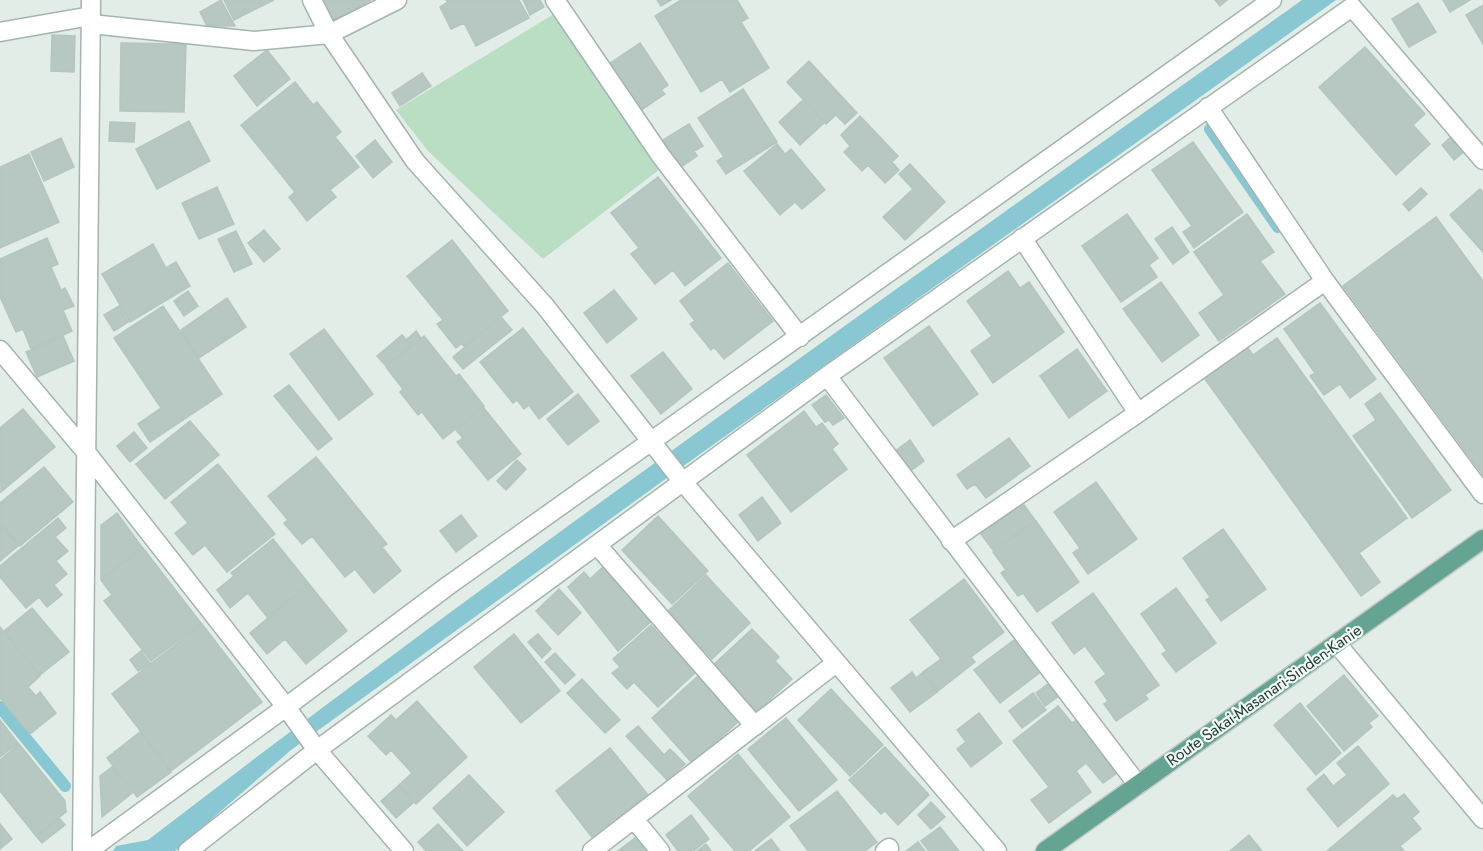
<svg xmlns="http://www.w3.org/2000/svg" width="1483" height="851" font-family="Jost,sans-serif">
	<rect width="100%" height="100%" fill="#e2ede8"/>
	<path fill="#badec4" d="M554 14 660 169 543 259 428 151 396 110Z"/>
	<path fill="#89c8d3" d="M1302 0H1336L689 462 291 750 175 851H113L116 846 148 840C525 550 915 276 1302 0Z"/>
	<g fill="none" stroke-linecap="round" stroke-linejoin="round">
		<path stroke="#89c8d3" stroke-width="12" d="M1210 129 1278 227
			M0 707 65 786"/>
	</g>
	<path fill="#b7c7c1" stroke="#b4c6bf" stroke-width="1.5" d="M221 0 235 26H207L200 12Z
		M224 0H274L234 20Z
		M321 0H371L332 21Z
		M446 0H519L529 18 476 46 464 23 451 29 440 7 448 2Z
		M523 0H540L544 7 530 15Z
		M657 0H671L661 6Z
		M681 0H737L748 18 741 22 769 68 730 92 722 79 701 92 655 16Z
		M1215 0H1227L1220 6Z
		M1443 0H1470L1450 12Z
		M1418 3 1436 32 1409 47 1392 19Z
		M1483 5V44L1466 15Z
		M52 35 75 36 74 72 51 71Z
		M121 43 186 44 184 112 120 111Z
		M640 43 668 85 661 90 665 94 640 111 609 64Z
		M1365 47 1425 114 1413 125 1430 144 1396 175 1319 87Z
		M267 50 290 79 257 106 234 76Z
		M809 61 857 113 845 124 836 115 826 124 787 82Z
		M422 73 431 86 400 106 392 93Z
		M295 82 313 105 317 102 341 132 335 137 359 167 330 190 336 197 307 221 289 197 295 192 241 125Z
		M743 89 777 142 726 174 717 161 724 157 698 118Z
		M803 100 824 123 800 145 779 122Z
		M860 116 898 156 892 162 899 170 885 183 868 165 862 171 844 152 850 146 841 135Z
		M189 121 210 161 157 189 136 149Z
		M110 122 135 123 134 142 109 141Z
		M689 124 703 146 694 151 697 156 681 167 663 140Z
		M1452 136 1465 151 1454 160 1442 145Z
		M61 138 74 167 44 181 31 152Z
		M375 140 392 162 373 178 356 156Z
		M1193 142 1243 212 1194 248 1183 232 1192 226 1152 170Z
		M777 144 785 154 791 149 825 190 802 209 795 202 780 215 744 171Z
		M29 154 59 222 0 248V167Z
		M910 164 945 202 905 240 883 217 913 189 899 174Z
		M658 177 721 258 685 286 673 270 655 284 631 254 639 248 611 213Z
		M217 187 234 224 199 239 182 203Z
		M1421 188 1427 194 1409 211 1403 204Z
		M1480 189 1483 192V252L1450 215Z
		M1127 214 1158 258 1149 265 1157 277 1121 302 1082 246Z
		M1247 214 1274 252 1260 261 1285 294 1219 341 1199 313 1224 295 1194 252Z
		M1436 217 1483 281V475L1343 286Z
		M1172 227 1189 252 1173 264 1155 239Z
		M264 230 280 249 264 262 248 243Z
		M236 231 252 264 234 272 218 239Z
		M47 238 58 264 51 267 61 290 65 288 74 306 63 310 72 331 31 349 23 329 16 332 0 297V259Z
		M452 240 508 311 464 346 461 344 456 348 437 324 443 320 407 276Z
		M153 244 166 268 176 262 190 286 130 322 102 274Z
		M728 263 773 321 724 359 714 347 711 350 690 324 695 321 680 301Z
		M1008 271 1020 288 1029 282 1064 332 993 383 971 351 992 336 967 301Z
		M1161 282 1199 335 1162 362 1123 309Z
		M614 290 637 319 607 343 584 313Z
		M188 291 198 306 184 316 174 301Z
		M227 298 246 327 199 358 181 330Z
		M1320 303 1376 379 1350 398 1340 384 1324 395 1310 376 1315 373 1284 329Z
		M119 306 128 322 114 331 104 315Z
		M163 306 222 394 150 442 138 424 161 408 114 338Z
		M501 317 512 330 463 369 453 357Z
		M929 326 978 394 933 426 884 358Z
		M523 328 573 392 539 419 529 405 524 409 517 400 513 403 480 362Z
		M324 329 373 394 339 420 290 354Z
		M416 331 421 338 412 345 407 339Z
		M402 335 411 345 386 366 377 356Z
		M63 336 74 361 37 377 26 352Z
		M424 336 456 376 459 374 484 406 443 439 422 412 418 415 400 392 403 389 386 367Z
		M1277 338 1407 518 1359 553 1380 582 1361 596 1202 375 1245 344 1253 355Z
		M1077 349 1107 391 1069 418 1040 376Z
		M663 352 692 389 661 414 631 376Z
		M289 385 332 439 318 450 274 396Z
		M1380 393 1451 490 1412 518 1353 436 1376 420 1365 404Z
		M578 394 599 421 568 445 547 419Z
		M826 395 844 418 833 425 829 420 825 422 812 405Z
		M483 407 521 454 488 480 457 442 463 438 456 430Z
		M23 409 55 447 1 492 0 428Z
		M804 411 816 427 822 423 838 444 832 449 847 469 791 512 747 455Z
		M190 421 219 455 165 499 136 464Z
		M134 432 147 448 130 462 117 446Z
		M1009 438 1030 466 986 498 975 484 967 489 957 475Z
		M910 440 924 461 909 472 894 452Z
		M316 457 387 544 382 547 401 571 374 593 355 569 345 577 312 536 302 544 284 523 288 520 268 496Z
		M517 460 526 469 506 490 497 481Z
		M218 464 275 534 227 572 205 545 193 555 175 533 188 523 171 502Z
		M44 467 73 502 20 546 0 522V503Z
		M1096 482 1137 539 1088 574 1073 553 1080 548 1054 512Z
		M762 497 781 523 758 541 739 515Z
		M1022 502 1035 520 993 550 980 533Z
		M117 513 142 547 101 579V525Z
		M461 515 477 536 456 552 440 531Z
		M658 516 708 571 672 604 622 550Z
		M58 518 66 528 55 537 68 551 56 561 67 574 54 585 62 595 47 607 39 597 26 608 0 577V566Z
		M1036 521 1079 582 1037 612 1023 593 1018 596 1001 573 1006 570 993 552Z
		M0 524 18 546 0 561Z
		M1223 529 1266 589 1221 621 1206 600 1210 597 1183 558Z
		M273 539 309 584 267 617 248 593 230 608 217 590 234 576 231 573Z
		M143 548 201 623 151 661 104 601 112 595 101 580Z
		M604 566 653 620 618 651 568 587 584 572 590 579Z
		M706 575 750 623 712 659 668 611Z
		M964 579 1004 632 971 657 975 662 938 691 923 672 941 659 910 620Z
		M309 584 347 631 306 664 285 639 267 654 250 633Z
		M1176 588 1216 643 1176 672 1162 654 1167 651 1141 614Z
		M559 589 581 613 558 635 536 611Z
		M1093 593 1159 685 1145 695 1148 699 1116 721 1104 704 1108 701 1095 682 1106 674 1085 646 1074 654 1052 623Z
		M32 608 69 652 40 675 4 631Z
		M202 624 262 702 171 771 112 694Z
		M651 625 695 673 658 707 634 682 627 689 612 673 620 667 613 659Z
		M0 627 40 676 28 687 36 696 40 692 56 713 30 734 0 698Z
		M752 629 779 657 775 661 792 679 754 714 711 667Z
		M514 634 560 691 521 723 474 667Z
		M538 634 551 649 542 658 528 642Z
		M1014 640 1039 673 1000 703 974 670Z
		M141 651 150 663 138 671 130 660Z
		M555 653 575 675 565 684 545 662Z
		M912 672 916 678 922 673 937 692 910 712 891 688Z
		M699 675 740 720 693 764 652 718Z
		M1344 675 1378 716 1369 723 1372 727 1344 751 1307 706Z
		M582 679 620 720 605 733 567 693Z
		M1049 683 1059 696 1045 706 1036 693Z
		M831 689 883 745 850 776 798 720Z
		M1033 693 1046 710 1022 728 1009 711Z
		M417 701 467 757 416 804 399 785 412 773 391 750 386 755 368 736 391 715 396 720Z
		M1300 703 1341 753 1316 775 1274 725Z
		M1058 706 1072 723 1077 720 1117 773 1103 783 1086 763 1076 771 1091 792 1049 823 1031 800 1049 787 1013 741Z
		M979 713 1002 743 971 767 957 749 966 742 957 730Z
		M786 718 837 780 799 811 748 749Z
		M0 720 18 743 0 757Z
		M638 726 664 755 670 749 685 764 667 780 626 736Z
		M140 732 171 772 137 797 107 758Z
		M19 744 65 801 66 812 36 836 0 791V760Z
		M1358 746 1389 784 1338 827 1307 789 1324 774 1333 786 1347 775 1337 763Z
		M885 747 929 795 898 825 885 811 881 814 849 780Z
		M610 748 649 796 594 840 556 791Z
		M738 754 790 817 749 851H735L688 796Z
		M112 767 132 793 102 817 100 776Z
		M469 775 504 812 467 846 433 808Z
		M398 786 414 802 396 818 381 801Z
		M837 791 877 842 865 851H808L790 826Z
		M1404 794 1419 812 1412 818 1421 829 1400 846 1404 851H1327L1393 795 1397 799Z
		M931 802 945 817 931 829 918 815Z
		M691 815 709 839 693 851H678L666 835Z
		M59 818 65 825 42 843 37 837Z
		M0 824 12 839 0 849Z
		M438 824 463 851H426L418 842Z
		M940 827 959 851H929L921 841Z
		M1249 835 1262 851H1230Z
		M635 838 646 851H618Z
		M771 839 780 851H755Z
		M918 842 925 851H906Z
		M706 844 711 851H697Z"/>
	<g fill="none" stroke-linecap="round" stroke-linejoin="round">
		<defs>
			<path id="minor" d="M312 0 329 34 415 161 545 306 683 482 997 851
				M555 0 661 156 800 337
				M91 24 254 41 329 34 397 0
				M0 32 91 16
				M1208 107 1325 281 1483 494
				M1022 238 1138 413
				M0 350 86 452 286 707 317 750 404 851
				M827 376 1138 785
				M951 541 1138 413 1325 281
				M597 545 755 726
				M1337 644 1483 819
				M634 819 660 851
				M82 851 91 0
				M88 851 286 707 449 585 1272 0
				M188 851 317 750 827 376 1352 7 1483 160
				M592 851 836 663
				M885 851 889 848"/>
			<path id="major" d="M1045 851 1483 539"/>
		</defs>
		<use href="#minor" stroke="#a4b5af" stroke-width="21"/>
		<use href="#major" stroke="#c1c9c7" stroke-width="21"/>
		<use href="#minor" stroke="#fff" stroke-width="18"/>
		<use href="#major" stroke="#65a393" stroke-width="18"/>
	</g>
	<g text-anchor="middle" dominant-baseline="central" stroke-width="4.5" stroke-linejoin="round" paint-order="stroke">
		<g font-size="16" fill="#213e36" stroke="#f3f9f6">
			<text transform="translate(1264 695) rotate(-35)">Route Sakai-Masanari-Sinden-Kanie</text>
		</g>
	</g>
</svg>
